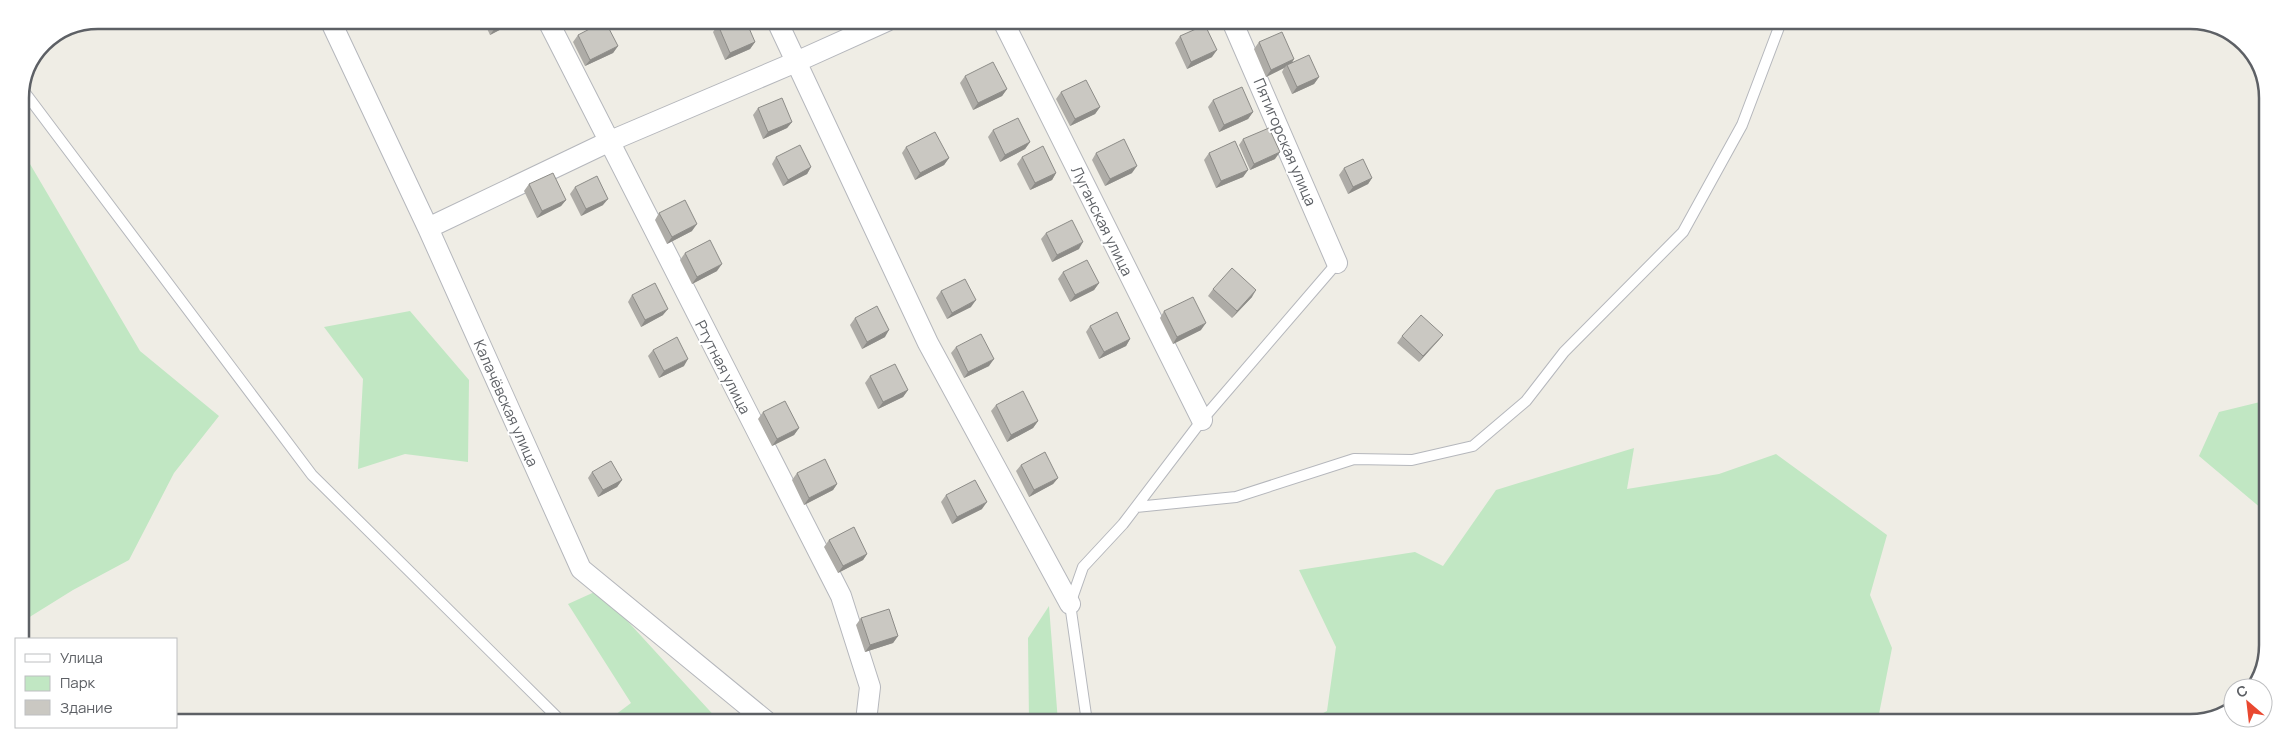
<svg xmlns="http://www.w3.org/2000/svg" width="2288" height="743" font-family="Manrope,sans-serif">
	<rect width="100%" height="100%" fill="#efede5"/>
	<path fill="#c1e7c3" d="M20 147 140 351 219 416 174 473 129 560 73 590 28 618V639H20Z
		M410 311 469 380 468 462 405 454 358 469 363 379 324 327Z
		M2267 371 2266 518 2262 509 2199 456 2219 412 2260 402Z
		M1634 448 1627 489 1719 474 1776 454 1887 535 1870 595 1892 648 1878 719 1880 723 1306 722 1327 711 1336 647 1299 570 1415 552 1443 566 1496 490Z
		M599 590 719 721H607L631 703 568 604Z
		M1049 606 1058 722H1029L1028 638Z"/>
	<g fill="none" stroke-linecap="round" stroke-linejoin="round">
		<defs>
			<path id="service" d="M23 90 312 475 561 721
				M1136 507 1236 497 1354 459 1412 460 1473 446 1526 401 1564 352 1683 232 1742 125 1781 22
				M1087 722 1070 604 1083 567 1123 524 1202 420 1337 263"/>
			<path id="minor" d="M330 20 428 228 581 569 766 721
				M548 21 841 596 870 687 866 721
				M777 21 928 343 1070 604
				M1003 21 1202 420
				M1232 21 1337 263
				M428 228 608 142 796 62 887 21"/>
		</defs>
		<use href="#service" stroke="#b5b7bc" stroke-width="12"/>
		<use href="#minor" stroke="#b5b7bc" stroke-width="22"/>
		<use href="#service" stroke="#fff" stroke-width="10"/>
		<use href="#minor" stroke="#fff" stroke-width="20"/>
	</g>
	<path fill="#aeaca7" d="M483 20 516 21 515 22 490 35Z
		M718 25 755 42 750 49 725 60 713 32Z
		M578 35 618 46 613 53 585 66 573 42Z
		M1180 36 1212 57 1187 69 1175 43Z
		M1259 42 1294 59 1292 62 1319 77 1314 84 1292 94 1282 72 1284 68 1266 77 1254 49Z
		M965 76 1007 89 1002 96 973 110 960 83Z
		M1061 92 1100 107 1095 114 1070 126 1056 99Z
		M1213 100 1253 112 1248 119 1219 132 1208 107Z
		M758 108 792 122 787 128 763 139 753 115Z
		M993 130 1030 142 1025 149 1000 162 988 137Z
		M1243 139 1275 159 1250 170 1239 145Z
		M906 147 949 158 944 165 915 180 902 153Z
		M1096 153 1132 173 1105 186 1092 160Z
		M1209 153 1248 170 1243 177 1216 188 1204 160Z
		M776 157 811 167 807 174 783 186 772 164Z
		M1022 157 1056 173 1052 180 1030 190 1017 164Z
		M1344 168 1372 178 1368 184 1348 194 1339 175Z
		M529 184 566 200 561 206 537 218 524 191Z
		M575 187 603 205 581 216 570 194Z
		M659 213 692 231 667 244 655 220Z
		M1046 233 1079 249 1052 262 1041 239Z
		M685 253 717 271 692 284 680 260Z
		M1063 272 1099 283 1094 290 1070 302 1058 279Z
		M1213 289 1252 297 1232 318 1208 296Z
		M941 291 971 307 947 319 936 298Z
		M632 295 663 315 641 327 628 302Z
		M1164 311 1201 330 1173 344 1160 318Z
		M855 318 885 337 862 349 850 325Z
		M1090 326 1130 339 1126 346 1099 359 1086 332Z
		M1443 335 1438 341 1419 362 1397 343 1402 336Z
		M956 347 989 366 964 378 951 353Z
		M653 350 684 366 659 378 648 356Z
		M870 376 908 390 903 397 878 409 865 383Z
		M996 405 1038 421 1033 428 1007 442 991 411Z
		M763 412 799 428 794 435 772 446 758 419Z
		M1021 465 1058 478 1053 484 1029 497 1016 471Z
		M592 472 622 480 617 487 598 497 588 478Z
		M797 473 837 484 833 490 804 505 792 480Z
		M946 495 982 509 952 524 941 502Z
		M829 540 867 554 863 560 838 573 824 547Z
		M861 618 898 636 893 643 865 652 856 625Z"/>
	<path fill="#8d8c88" d="M509 21H516L515 22 490 35 495 28Z
		M755 42 750 49 725 60 730 53Z
		M618 46 613 53 585 66 590 60Z
		M1217 50 1212 57 1187 69 1191 62Z
		M1294 59 1290 66 1287 65 1284 68 1266 77 1271 70Z
		M1319 77 1314 84 1292 94 1297 87Z
		M1007 89 1002 96 973 110 978 103Z
		M1100 107 1095 114 1070 126 1075 119Z
		M1253 112 1248 119 1219 132 1224 125Z
		M792 122 787 128 763 139 768 132Z
		M1030 142 1025 149 1000 162 1005 155Z
		M1280 152 1275 159 1250 170 1254 164Z
		M949 158 944 165 915 180 920 173Z
		M1137 166 1132 173 1105 186 1110 179Z
		M811 167 807 174 783 186 788 180Z
		M1248 170 1243 177 1216 188 1221 181Z
		M1056 173 1052 180 1030 190 1035 183Z
		M1372 178 1368 184 1348 194 1353 187Z
		M608 199 603 205 581 216 586 209Z
		M566 200 561 206 537 218 542 211Z
		M697 224 692 231 667 244 672 237Z
		M1083 242 1079 249 1052 262 1057 255Z
		M722 264 717 271 692 284 697 277Z
		M1099 283 1094 290 1070 302 1075 295Z
		M1256 290 1252 297 1232 318 1237 311Z
		M976 300 971 307 947 319 952 313Z
		M668 309 663 315 641 327 645 320Z
		M1206 323 1201 330 1173 344 1177 337Z
		M889 330 885 337 862 349 867 342Z
		M1443 335 1438 341 1419 362 1423 356Z
		M1130 339 1126 346 1099 359 1104 352Z
		M688 359 684 366 659 378 664 371Z
		M994 359 989 366 964 378 968 372Z
		M908 390 903 397 878 409 883 402Z
		M1038 421 1033 428 1007 442 1011 435Z
		M799 428 794 435 772 446 777 439Z
		M1058 478 1053 484 1029 497 1034 490Z
		M622 480 617 487 598 497 603 490Z
		M837 484 833 490 804 505 809 498Z
		M987 502 982 509 952 524 957 517Z
		M867 554 863 560 838 573 843 566Z
		M898 636 893 643 865 652 870 645Z"/>
	<path fill="#cac8c2" stroke="#8d8c88" d="M491 20 509 21 495 28Z
		M605 21 618 46 590 60 578 35Z
		M728 21H746L755 42 730 53 718 25Z
		M1205 25 1217 50 1191 62 1180 36Z
		M1282 32 1294 59 1271 70 1259 42Z
		M1309 55 1319 77 1297 87 1287 65Z
		M993 62 1007 89 978 103 965 76Z
		M1086 80 1100 107 1075 119 1061 92Z
		M1242 87 1253 112 1224 125 1213 100Z
		M782 98 792 122 768 132 758 108Z
		M1018 118 1030 142 1005 155 993 130Z
		M1269 128 1280 152 1254 164 1243 139Z
		M935 132 949 158 920 173 906 147Z
		M1124 139 1137 166 1110 179 1096 153Z
		M1235 141 1248 170 1221 181 1209 153Z
		M800 145 811 167 788 180 776 157Z
		M1043 146 1056 173 1035 183 1022 157Z
		M1363 159 1372 178 1353 187 1344 168Z
		M553 173 566 200 542 211 529 184Z
		M597 176 608 199 586 209 575 187Z
		M685 200 697 224 672 237 659 213Z
		M1072 220 1083 242 1057 255 1046 233Z
		M710 240 722 264 697 277 685 253Z
		M1087 260 1099 283 1075 295 1063 272Z
		M1232 268 1256 290 1237 311 1213 289Z
		M965 279 976 300 952 313 941 291Z
		M655 283 668 309 645 320 632 295Z
		M1193 297 1206 323 1177 337 1164 311Z
		M877 306 889 330 867 342 855 318Z
		M1117 312 1130 339 1104 352 1090 326Z
		M1421 315 1443 335 1423 356 1402 336Z
		M981 334 994 359 968 372 956 347Z
		M677 337 688 359 664 371 653 350Z
		M895 364 908 390 883 402 870 376Z
		M1023 391 1038 421 1011 435 996 405Z
		M785 401 799 428 777 439 763 412Z
		M1045 452 1058 478 1034 490 1021 465Z
		M825 459 837 484 809 498 797 473Z
		M611 461 622 480 603 490 592 472Z
		M975 480 987 502 957 517 946 495Z
		M854 527 867 554 843 566 829 540Z
		M889 609 898 636 870 645 861 618Z"/>
	<g text-anchor="middle" dominant-baseline="central" stroke-width="4" stroke-linejoin="round" paint-order="stroke">
		<g font-size="15" fill="#5d6065" stroke="#fff">
			<text transform="translate(1285 142) rotate(67)">Пятигорская улица</text>
			<text transform="translate(1102 221) rotate(64)">Луганская улица</text>
			<text transform="translate(723 367) rotate(63)">Ртутная улица</text>
			<text transform="translate(506 403) rotate(66)">Калачёвская улица</text>
		</g>
	</g>
	<path d="M0 0H2288V743H0ZM98 29H2190A69 69 0 0 1 2259 98V645A69 69 0 0 1 2190 714H98A69 69 0 0 1 29 645V98A69 69 0 0 1 98 29Z" fill="#fff" fill-rule="evenodd"/>
	<path fill="none" stroke="#5d6065" stroke-width="2.5" d="M98 29H2190A69 69 0 0 1 2259 98V645A69 69 0 0 1 2190 714H98A69 69 0 0 1 29 645V98A69 69 0 0 1 98 29Z"/>
	<rect x="15" y="638" width="162" height="90" fill="#ffffff" stroke="#bebfc1"/>
	<rect x="25" y="654" width="25" height="8" fill="#ffffff" stroke="#bebfc1"/>
	<text x="60" y="663" font-size="15" fill="#5d6065">Улица</text>
	<rect x="25" y="676" width="25" height="15" fill="#c1e7c3" stroke="#bebfc1"/>
	<text x="60" y="688" font-size="15" fill="#5d6065">Парк</text>
	<rect x="25" y="700" width="25" height="15" fill="#cac8c2" stroke="#bebfc1"/>
	<text x="60" y="713" font-size="15" fill="#5d6065">Здание</text>
	<g transform="translate(2248 703) rotate(332)"><circle r="24" fill="#ffffff" stroke="#bebfc1"/>
	<path d="M0-4L9 19L0 12L-9 19Z" fill="#e94830"/>
	<text y="-8" font-size="14" font-weight="bold" text-anchor="middle" fill="#5d6065">С</text>
	</g>
</svg>
